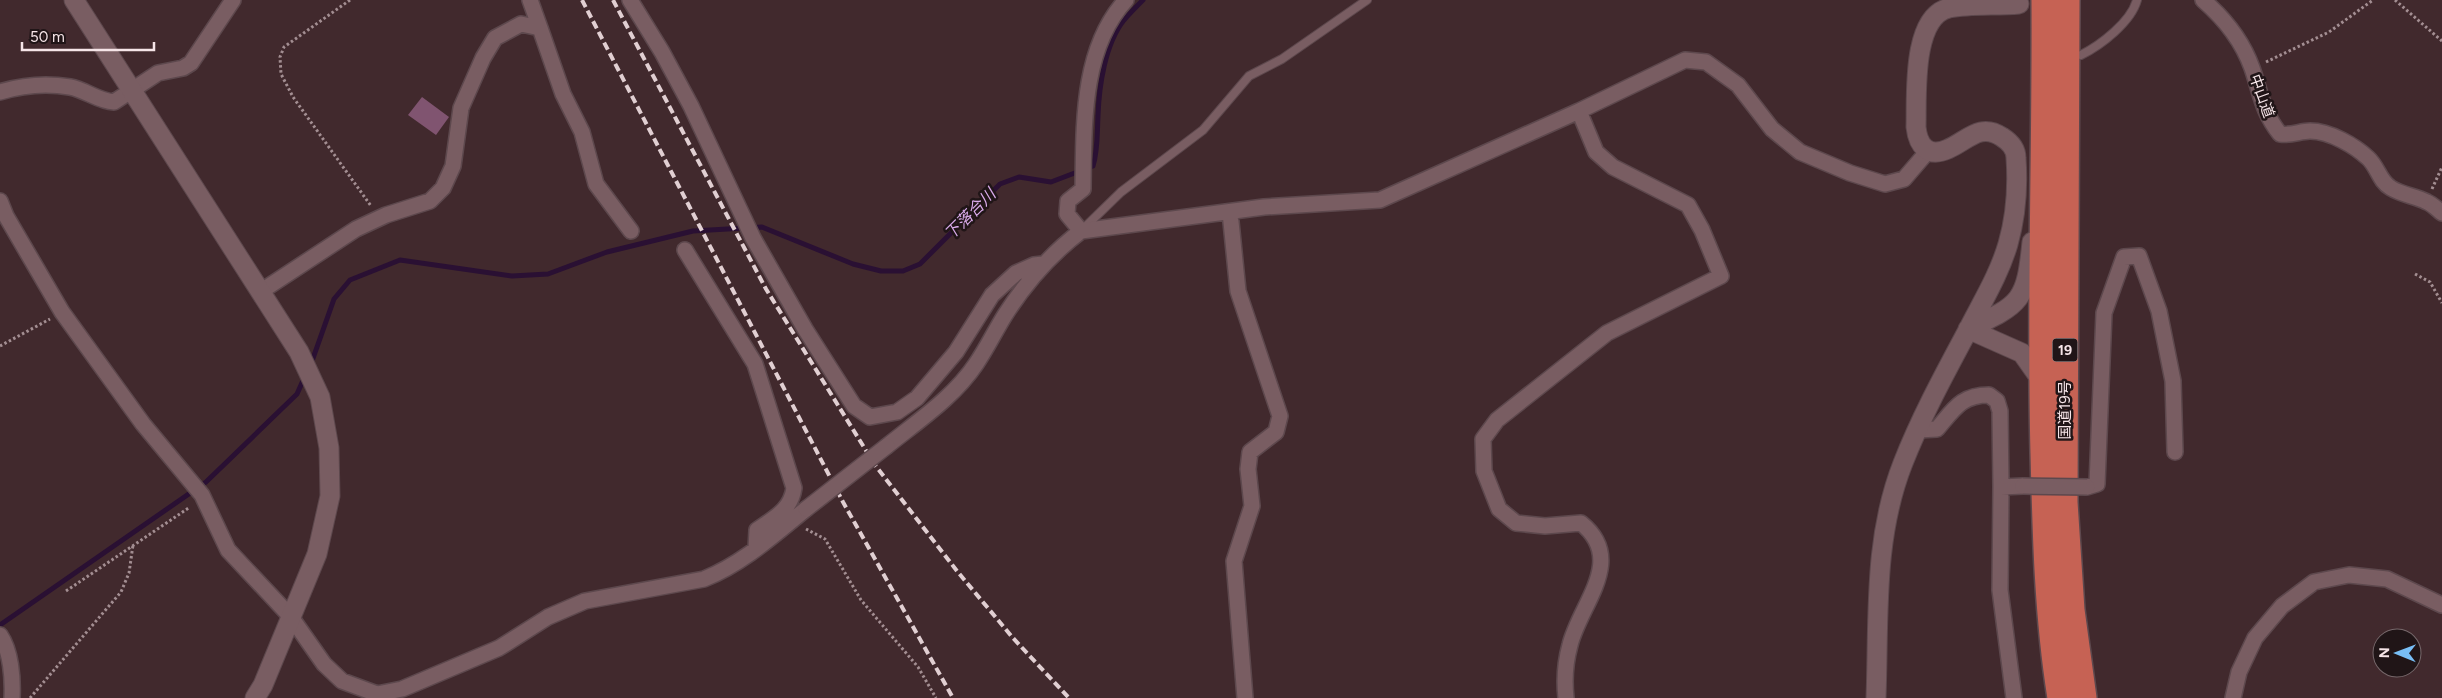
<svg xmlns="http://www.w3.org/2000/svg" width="2442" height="698" font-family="Figtree,'Noto Sans JP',sans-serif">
	<rect width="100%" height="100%" fill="#41292d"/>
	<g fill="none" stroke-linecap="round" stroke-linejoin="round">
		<path stroke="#2a1033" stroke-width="5" d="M311 364 334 299 350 280 400 260 512 276 548 274 607 252 693 231 762 227 853 264 881 271H903L920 264 1000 184 1019 177 1051 182 1093 166C1098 150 1097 133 1098 116 1099 86 1105 44 1124 20 1130 13 1137 6 1143 0
			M0 625 206 482 297 394 305 376"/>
	</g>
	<path fill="#805470" d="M422 97 449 117 436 135 408 115Z"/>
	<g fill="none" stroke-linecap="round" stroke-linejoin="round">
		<defs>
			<path id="service" d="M2081 55C2101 45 2131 22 2137 0
				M1083 229 1121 192 1203 130 1249 76 1282 59 1367 0"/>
			<path id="minor" d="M630 0 662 52 691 106 753 238 805 329 854 406 870 417 897 412 917 398 956 352 992 295 1016 273 1034 265 1043 264
				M2203 0C2225 19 2242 40 2252 68 2261 94 2262 111 2280 134 2291 136 2300 131 2310 131 2330 131 2355 146 2368 158 2378 167 2379 181 2391 188 2402 195 2416 196 2427 202 2432 204 2437 209 2442 213
				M540 28 563 94 582 132 596 184 631 231
				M0 92C23 85 46 83 70 87 86 90 98 101 114 102L158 73 183 68 191 63 233 0
				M0 201 6 216 62 312 143 424 202 495 228 550 291 617 324 664 342 681 377 694 402 689 499 648 548 617 585 601 704 579C742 564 774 535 806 509
				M1230 212 1238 291 1280 416 1276 432 1250 452 1248 469 1252 506 1234 561 1245 698
				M1081 231 1067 214 1068 201 1083 189C1084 126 1081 49 1126 0
				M685 250 755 364 794 488C791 510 774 518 757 530L756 548
				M260 292 356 229 386 215 430 201 443 188 453 166 461 108 483 58 495 38 521 24 540 28 530 0
				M1918 430 1937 429C1954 409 1961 395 1989 395L1997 401 2000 411 2001 487 2023 486
				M887 446C918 421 954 397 976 364 987 348 995 331 1005 315 1026 282 1051 254 1081 231L1264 207 1380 200 1579 111 1685 60 1706 62 1738 85 1772 129 1800 152 1850 173 1885 184 1904 179 1928 151
				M2001 487 2000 590 2014 698
				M2087 487 2097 484 2104 313 2124 257 2139 256 2159 311 2173 381 2175 452
				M0 635C11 651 13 678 12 698
				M1566 698C1564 680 1565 663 1570 645 1580 604 1627 560 1581 523L1545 526 1516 523 1499 509 1484 471 1483 439 1497 420 1607 333 1721 276 1702 230 1688 205 1613 167 1596 152 1579 111
				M2233 698 2239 672 2255 638 2282 606 2314 582 2349 575 2387 579 2442 605"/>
			<path id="tertiary" d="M74 0 299 352 320 397 329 448 330 496 317 554 263 685 255 698
				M1968 329C2022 304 2026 301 2032 242
				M1968 329 2022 353 2041 380
				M1876 698C1879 618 1873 539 1903 463 1921 417 1945 373 1968 330 1982 302 1999 275 2008 244 2016 216 2018 187 2016 158 2016 149 2010 142 2002 137 1980 122 1967 141 1948 149 1928 158 1918 146 1916 127 1917 97 1911 17 1949 8 1971 4 1996 6 2019 4"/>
			<path id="trunk" d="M2044 0C2045 151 2039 302 2043 453 2045 535 2047 617 2060 698
				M2067 0 2065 502 2072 610 2084 698"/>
		</defs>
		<use href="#service" stroke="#5d484d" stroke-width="10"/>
		<use href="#minor" stroke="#5d484d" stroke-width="18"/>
		<use href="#tertiary" stroke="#5d484d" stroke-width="21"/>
		<use href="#trunk" stroke="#5d484d" stroke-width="28"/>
		<path stroke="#a38e92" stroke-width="3" stroke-dasharray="2.5 2.5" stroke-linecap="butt" d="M350 0 284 47 280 57 281 74 293 97 371 206
			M2395 0 2442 41
			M2266 62 2329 32 2373 0
			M2432 189 2442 167
			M2415 274 2430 282 2442 303
			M0 346 50 319
			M806 529 825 539 861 600 918 667 936 698
			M66 591 190 507
			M30 698 121 592 129 573 133 545"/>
		<use href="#service" stroke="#795d62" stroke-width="8"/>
		<use href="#minor" stroke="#795d62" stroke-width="15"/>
		<use href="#tertiary" stroke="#795d62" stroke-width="19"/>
		<use href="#trunk" stroke="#c66254" stroke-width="25"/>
		<path stroke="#e1cfd2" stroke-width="4" stroke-dasharray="8 4" stroke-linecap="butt" d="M582 0 843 502 953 698
			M613 0 766 289 875 465 957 571 1013 638 1069 698"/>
		<defs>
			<path id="minor-bridge" d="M2023 486 2087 487
				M806 509 887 446"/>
		</defs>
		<use href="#minor-bridge" stroke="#5d484d" stroke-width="18" stroke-linecap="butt"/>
		<use href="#minor-bridge" stroke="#795d62" stroke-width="15"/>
	</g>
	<g text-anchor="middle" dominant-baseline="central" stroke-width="5" stroke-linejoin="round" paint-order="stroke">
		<rect fill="#201517" stroke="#b6a7a9" stroke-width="1" x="2052.5" y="338.5" width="25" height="23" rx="4"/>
		<g font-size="14" font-weight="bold" fill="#f6e5e8">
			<text x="2065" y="350">19</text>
		</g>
		<g font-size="15" fill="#f6e5e8" stroke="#201517">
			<text transform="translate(2262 96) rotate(70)">中山道</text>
			<text transform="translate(2065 410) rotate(-90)">国道19号</text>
		</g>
		<g font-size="16" font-style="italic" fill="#daabeb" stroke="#201517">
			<text transform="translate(970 214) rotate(-45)">下落合川</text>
		</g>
	</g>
	<g transform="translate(2397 653) rotate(271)"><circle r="24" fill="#201517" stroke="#76686b"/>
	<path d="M0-4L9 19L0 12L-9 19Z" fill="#78bff7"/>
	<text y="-8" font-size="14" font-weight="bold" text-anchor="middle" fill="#f6e5e8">N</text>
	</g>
	<path d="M22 42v8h132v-8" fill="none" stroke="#f6e5e8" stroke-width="2.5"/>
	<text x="30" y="42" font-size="15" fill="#f6e5e8" stroke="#201517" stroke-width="4" paint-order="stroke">50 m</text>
</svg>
